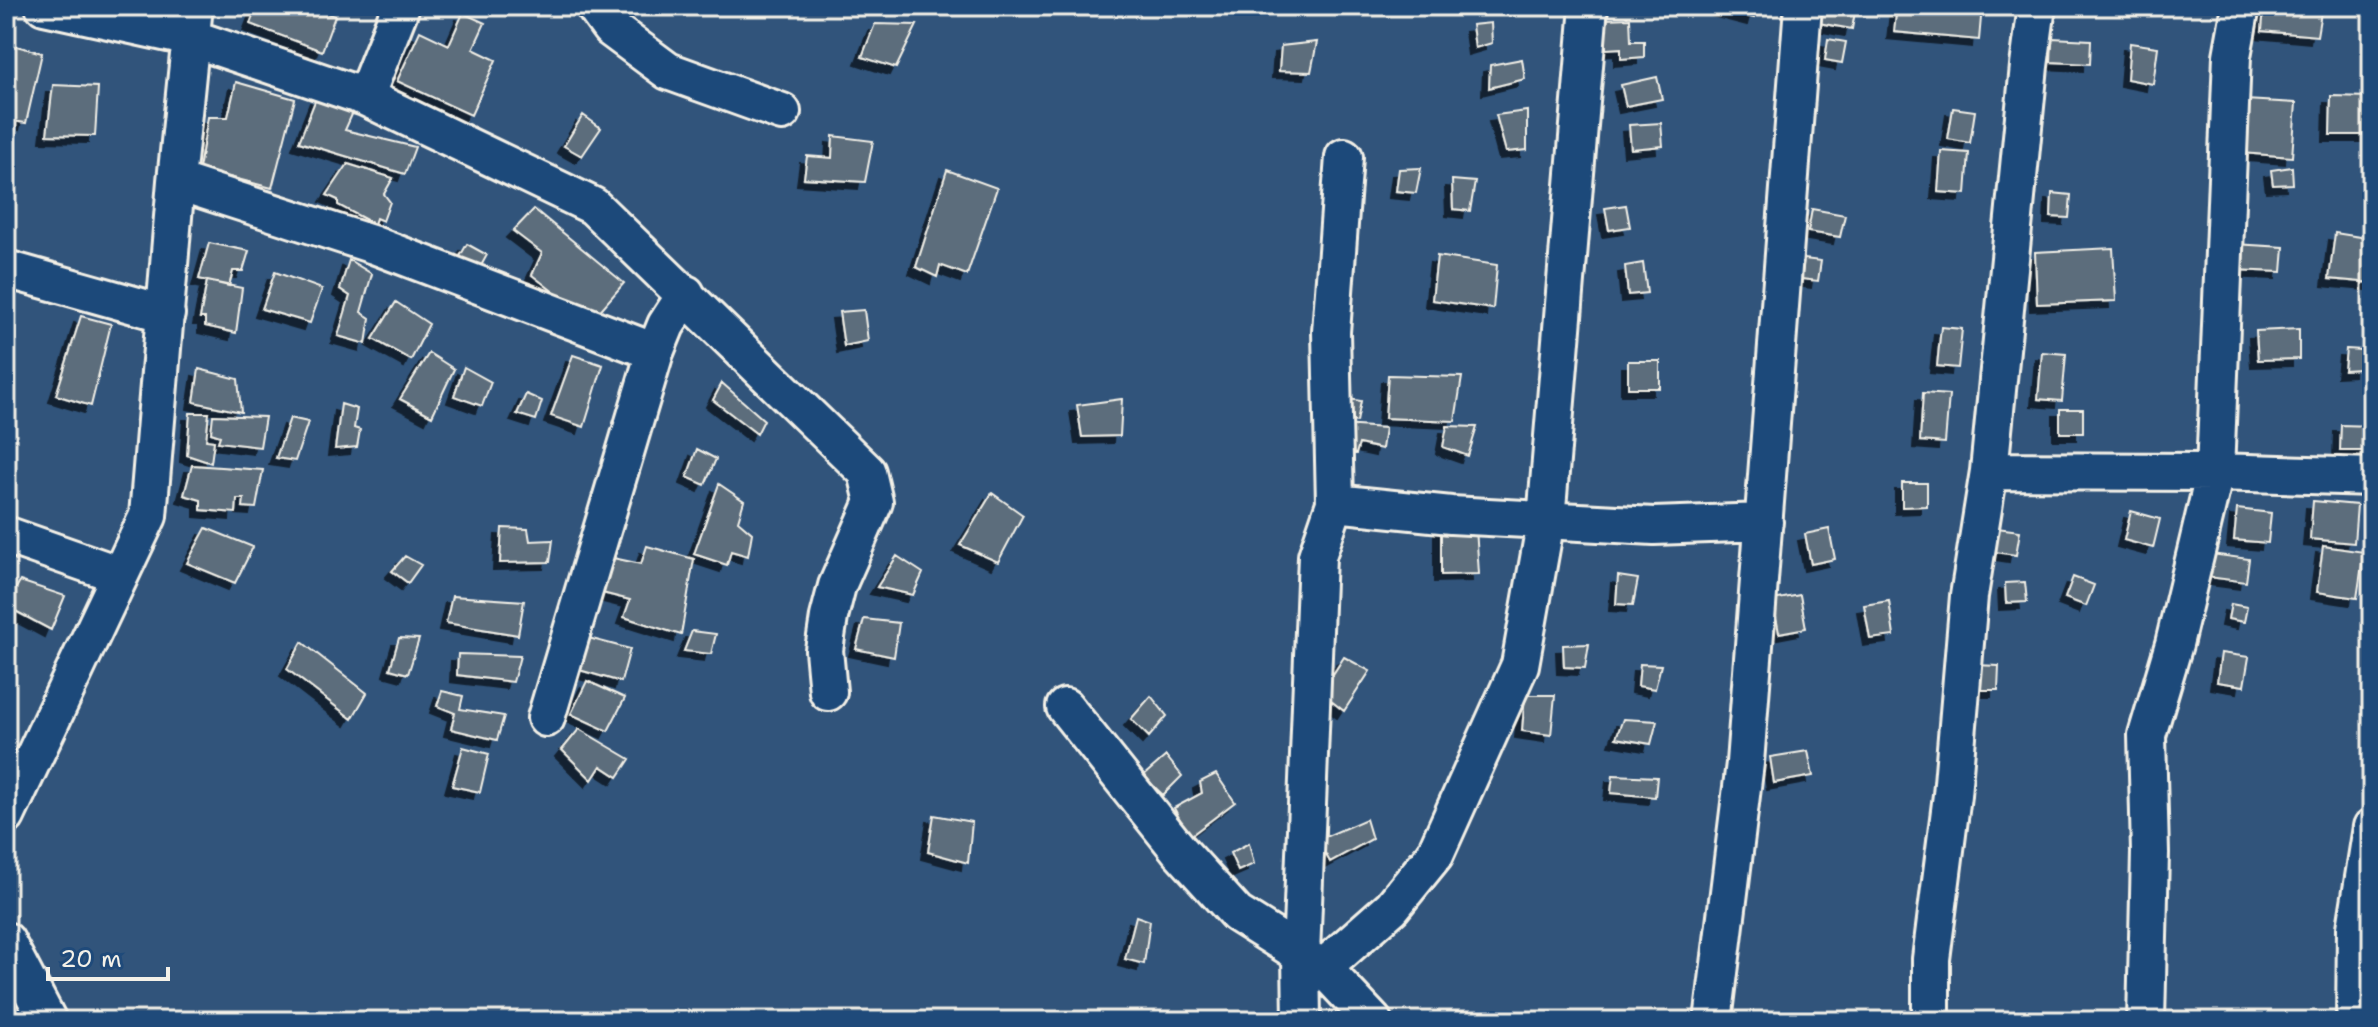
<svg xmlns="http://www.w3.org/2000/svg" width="2378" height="1027" font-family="'Shantell Sans',sans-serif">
	<defs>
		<filter id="shadow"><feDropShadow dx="-7" dy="7" stdDeviation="0" flood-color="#0009"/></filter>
	</defs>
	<rect width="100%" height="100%" fill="#31547b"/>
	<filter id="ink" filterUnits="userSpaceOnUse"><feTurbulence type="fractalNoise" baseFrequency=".0125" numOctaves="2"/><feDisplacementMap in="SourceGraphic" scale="16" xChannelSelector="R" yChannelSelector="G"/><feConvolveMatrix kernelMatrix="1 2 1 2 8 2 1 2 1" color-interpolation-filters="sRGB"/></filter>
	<g filter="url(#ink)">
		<path fill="#5b6d7c" stroke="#f4f1e8" stroke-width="2" filter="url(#shadow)" d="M257 6H308L335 16 322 51 250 24Z
			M1719 6H1757L1754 18 1719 9Z
			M1816 6H1856L1852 29 1813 22Z
			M1897 6H1982L1979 40 1894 32Z
			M2264 6H2322L2317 36 2262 31Z
			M463 13 485 23 473 49 496 60 471 115 397 81 420 31 449 45Z
			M1630 18 1631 41H1644V57L1621 59V48L1606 49 1605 19Z
			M1491 23 1492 43 1475 48 1472 25Z
			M875 24 917 25 896 68 862 57Z
			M2052 38 2091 40 2090 64 2051 62Z
			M1828 39 1846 42 1842 63 1825 60Z
			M1317 42 1311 72 1279 71 1281 46Z
			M2130 43 2158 47 2153 84 2127 79Z
			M9 44 42 53 26 123 6 120V61Z
			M1522 59 1525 79 1489 88 1490 65Z
			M1657 77 1662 99 1626 106 1621 85Z
			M236 82 295 99 272 188 199 169 208 117H228Z
			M53 85 98 87 95 136 47 135Z
			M317 96 354 110 345 130 415 147 405 174 299 142Z
			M2331 96 2371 97 2368 106 2372 107V120L2368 119 2367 135H2330Z
			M2245 100 2296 103 2292 157 2242 153Z
			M1953 108 1975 111 1970 143 1948 139Z
			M1527 111V150L1506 152 1496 115Z
			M583 115 601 128 582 156 564 146Z
			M1661 123 1663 146 1631 149 1629 125Z
			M833 136 873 141 865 182 804 178 807 156 832 158Z
			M1941 151 1969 153 1966 194 1938 192Z
			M348 164 393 178 384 194 390 202 383 221 376 218 374 224 338 205V200L327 195Z
			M2292 167 2293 184 2273 185 2271 170Z
			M1421 168 1416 193 1396 191 1399 169Z
			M947 170 997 188 967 275 940 265 937 277 916 267Z
			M1452 180 1475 182 1470 211 1453 209Z
			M2052 193 2071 195 2069 218 2051 217Z
			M1626 205 1630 227 1609 230 1605 208Z
			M534 209 624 283 591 321 532 275 542 253 513 231Z
			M1812 209 1845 215 1840 237 1808 232Z
			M2335 233 2367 238V254L2372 255V283L2329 279Z
			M209 243 249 251 243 271H233L229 286 199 279Z
			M467 244 487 255 476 275 455 265Z
			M2234 244 2284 247 2282 272 2233 270Z
			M2113 248 2116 301 2037 304 2035 252Z
			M1437 256 1497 265 1493 309 1432 300Z
			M1804 259 1821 261 1818 281 1801 279Z
			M349 260 372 274 361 312 370 318 366 344 338 336 350 296 340 289Z
			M1643 263 1647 293 1628 295 1625 266Z
			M275 272 322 289 310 323 262 309Z
			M207 281 242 288 236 333 205 326V318H200Z
			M396 302 429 324 411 360 373 339Z
			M864 310 868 341 844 346 839 312Z
			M81 316 111 324 91 406 56 395Z
			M1941 327 1962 329 1958 368 1937 366Z
			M2299 329V359L2258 360 2256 331Z
			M2346 349 2362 350 2361 369 2344 370Z
			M2042 352 2066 354 2062 401 2038 399Z
			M429 353 454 369 432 416 400 399Z
			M573 355 603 365 584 427 551 416Z
			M1628 361H1660V388H1628Z
			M464 367 491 382 482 406 454 396Z
			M199 369 238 379 241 412 194 402Z
			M1388 375 1462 377 1455 421 1385 418Z
			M722 383 764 420 757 434 713 400Z
			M1923 393 1949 395 1945 443 1920 441Z
			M526 394 542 401 536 420 517 414Z
			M1337 397 1361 401 1357 422 1335 419Z
			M1122 399 1120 436 1082 437 1077 405Z
			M341 404 357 409 354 428 360 430 357 447 335 449Z
			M2060 409H2083V433H2060Z
			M190 413H209L206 440 214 441 211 463 187 455Z
			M213 415 265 417 260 447 218 442 220 436 211 433Z
			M290 418 308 422 295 461 276 458Z
			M1342 425 1385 428 1382 449 1359 444 1356 454H1341Z
			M2341 425 2372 426V451H2340Z
			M1447 426 1477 427 1468 456 1443 447Z
			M697 449 716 459 705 485 687 477Z
			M192 465 263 470 256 508 243 507 244 499H237L236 513 201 510V500L184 495Z
			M1902 483H1927V506L1902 507Z
			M719 484 744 501 738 521 752 533 748 556 731 551 727 565 694 554Z
			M992 493 1023 515 998 562 960 545Z
			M2313 501 2357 505 2354 543 2310 539Z
			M2237 509 2271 513 2268 543 2234 540Z
			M2131 511 2160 519 2153 548 2124 540Z
			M206 528 253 547 235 583 187 563Z
			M502 528 528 529 530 541 553 540 550 562 500 563Z
			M1441 528H1476L1479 574 1441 575Z
			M1997 528 2020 531 2016 555 1995 552Z
			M1829 529 1835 559 1811 564 1805 534Z
			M647 546 694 559 681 635 624 617 630 600 602 593 613 558 641 564Z
			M2323 546 2364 552 2357 598 2317 592Z
			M2211 554 2249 559 2246 582 2208 577Z
			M405 556 421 565 408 583 392 571Z
			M897 556 923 573 913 595 877 587Z
			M1618 576 1638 579 1633 605 1616 604Z
			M2073 577 2094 585 2086 606 2065 598Z
			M20 581 65 596 51 630 6 606Z
			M2025 582 2027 602 2006 603 2005 583Z
			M1800 595 1806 628 1779 633 1773 600Z
			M452 596 524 601 518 635 446 623Z
			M1889 601 1894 636 1870 639 1864 605Z
			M2231 604 2247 607 2244 622 2228 619Z
			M864 619 899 623 894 657 856 649Z
			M692 631 716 634 711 654 684 651Z
			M577 635 630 649 621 682 569 667Z
			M399 638 419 639 408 674 390 669Z
			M302 642 367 693 352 719 287 669Z
			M1589 644 1585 668 1564 667 1563 645Z
			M2221 653 2249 657 2244 686 2217 682Z
			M458 654 520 656 513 682 457 675Z
			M1344 657 1370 671 1344 711 1321 693Z
			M1640 664 1661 665 1655 689 1638 686Z
			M1974 665 1999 666 1998 690H1974Z
			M587 681 625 698 608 731 571 714Z
			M442 691 463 696 460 709 504 716 497 740 451 729 455 713 437 706Z
			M1525 695H1555L1551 735 1522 731Z
			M1151 696 1167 716 1149 737 1131 719Z
			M1623 719 1657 721 1651 744 1616 738Z
			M579 729 630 759 618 777 601 766 592 780 562 750Z
			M463 747 489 754 480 792 452 786Z
			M1808 751 1813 776 1774 783 1770 757Z
			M1166 756 1182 776 1163 795 1143 776Z
			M1216 774 1235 802 1189 837 1174 808 1202 793 1200 782Z
			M1613 775 1657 777 1655 797 1611 793Z
			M934 815 972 822 968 863 928 852Z
			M1366 819 1372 839 1330 862 1318 840Z
			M1249 843 1254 864 1238 871 1230 853Z
			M1136 916 1150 921 1144 964 1125 959Z"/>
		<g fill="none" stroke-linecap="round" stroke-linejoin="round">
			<defs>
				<path id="minor" d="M44 6 191 38 365 97 593 206 867 472 874 502 837 586 829 617 824 650 828 692
					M594 6 610 28 668 71 782 112
					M365 97 401 6
					M176 181 374 245 655 352
					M6 269 166 314
					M1989 471 2215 472 2372 477
					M1335 503 1451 515 1654 526 1764 522
					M6 535 120 575
					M1065 707 1179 850 1237 914 1323 968 1373 1021
					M546 718 655 352 666 325 686 294
					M6 816 148 516 176 181 194 6
					M6 941 48 1021
					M1323 968 1392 907 1435 854 1520 665 1546 520 1589 6
					M1302 1021 1301 954 1317 556 1335 503 1331 332 1344 157
					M1713 1021 1745 763 1803 6
					M1931 1021V959L1952 795 1969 596 1989 471 2029 66 2037 6
					M2146 1021 2150 853 2147 735 2174 644 2215 472 2232 56 2241 6
					M2355 1021 2356 928 2372 827"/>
			</defs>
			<use href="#minor" stroke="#f4f1e8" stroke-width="42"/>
			<use href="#minor" stroke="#1f4a7a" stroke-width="36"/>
		</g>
	</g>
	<rect width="2378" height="1027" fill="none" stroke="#1f4a7a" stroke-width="32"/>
	<rect x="16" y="16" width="2346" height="995" fill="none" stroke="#f4f1e8" stroke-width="3" filter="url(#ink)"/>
	<path d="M48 967v12h120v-12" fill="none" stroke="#f4f1e8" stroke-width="4"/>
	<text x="60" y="967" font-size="24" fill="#f4f1e8" stroke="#1f4a7a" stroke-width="6" paint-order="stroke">20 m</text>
</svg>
